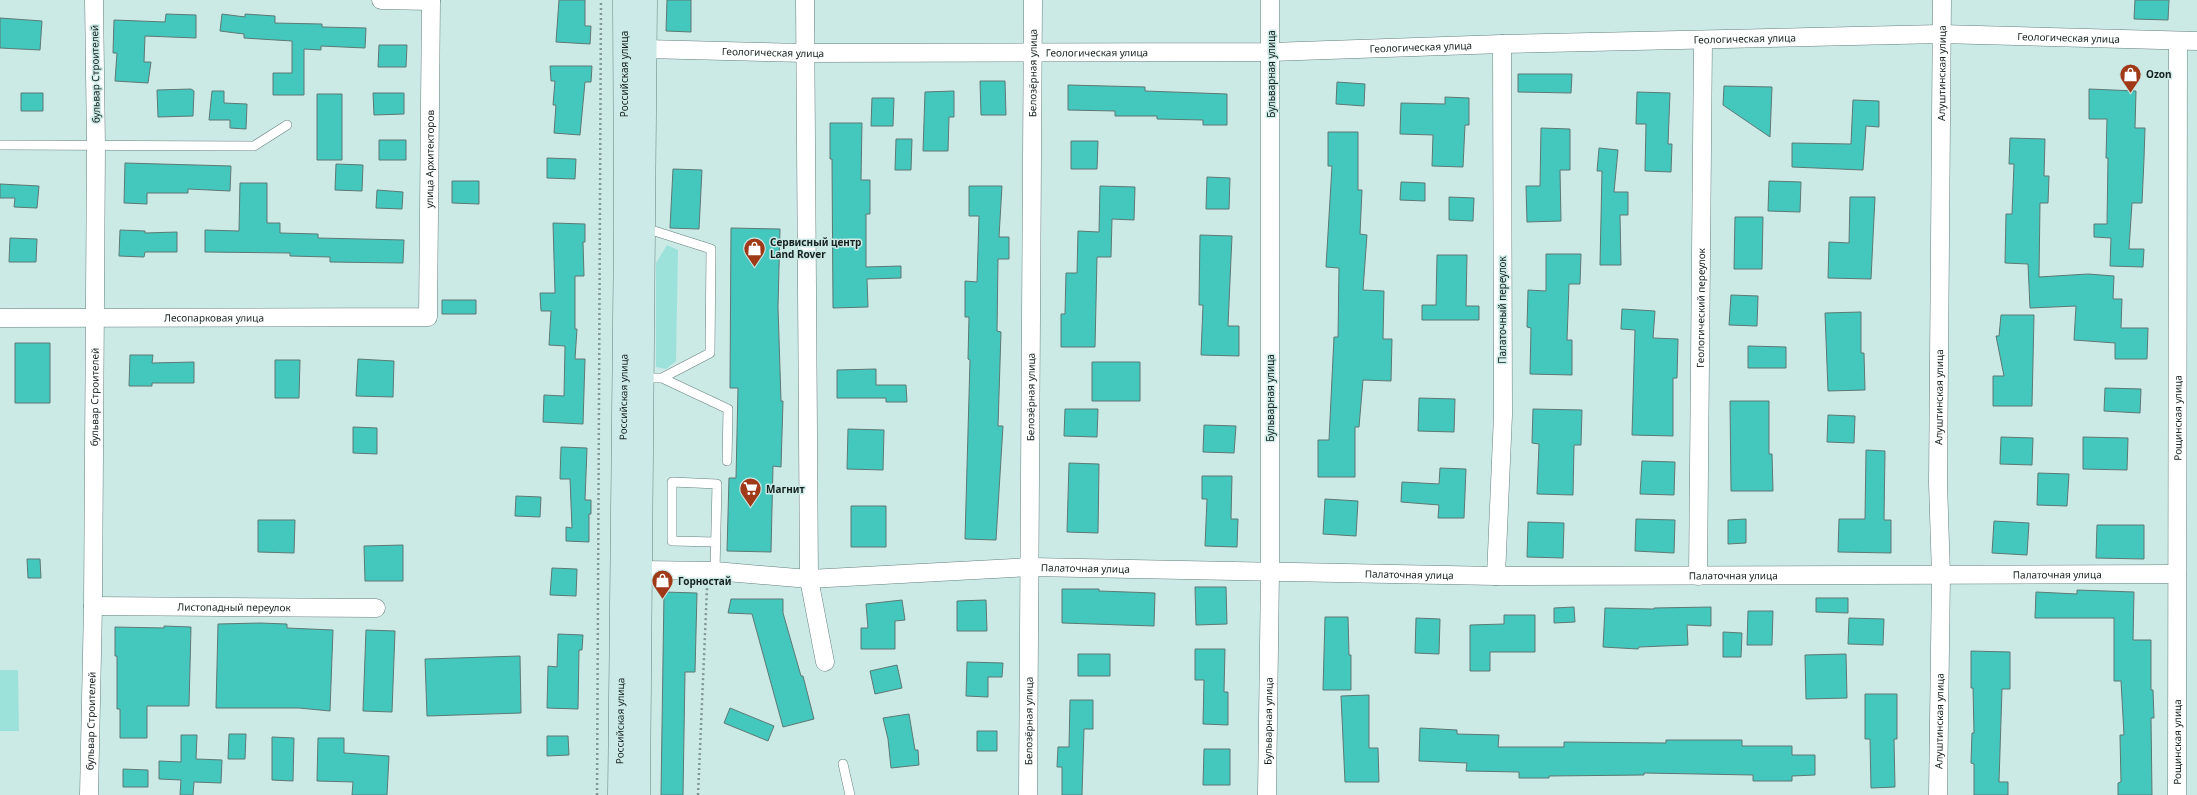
<svg xmlns="http://www.w3.org/2000/svg" width="2197" height="795" font-family="'Noto Sans',sans-serif">
	<rect width="100%" height="100%" fill="#cbe9e5"/>
	<path fill="#9ce2db" d="M667 245 678 250 676 361 666 369 656 367V263Z
		M0 670H18L19 731H0Z"/>
	<path fill="#44c7bd" stroke="#5d7975" d="M559 0H585V26H591L590 44 556 42Z
		M667 0H691V32L666 31Z
		M2135 0H2169L2168 20 2134 19Z
		M166 14 196 15V38L145 36 144 62H151L148 83 115 81 117 53H113L114 20 165 22Z
		M222 14 245 17V14L275 16V23L322 24V27L366 28 365 48 321 46V50L304 49V95H273V73H292V41L244 38V34L220 31Z
		M0 18 42 21 40 50 0 48Z
		M379 45H407L406 67H378Z
		M550 66H592L591 82H585L580 135 554 133 556 105H553L555 81H551Z
		M1518 74H1572L1571 93 1518 92Z
		M980 81H1005L1006 115H981Z
		M1337 82 1365 84 1364 106 1336 104Z
		M1068 85 1145 87V91L1227 94V125H1203V120L1157 119V116H1115V111L1068 110Z
		M1724 86 1772 87 1770 137 1723 105Z
		M191 89 194 91 193 116 158 117 157 90Z
		M2089 89 2136 91 2135 128H2145L2144 159 2142 203H2132L2129 249H2144L2143 267 2110 266 2111 238 2094 237V224H2107L2108 158H2106L2107 119H2089Z
		M212 91H224V103L247 104 246 129 230 128V120H209Z
		M954 91V117H949L948 151H923L925 92Z
		M1637 92 1670 93 1668 144H1672L1671 172 1645 171 1646 124H1636Z
		M21 93H43V111H21Z
		M373 93H404V114L374 115Z
		M317 94H342V160H317Z
		M1445 97 1469 98V125H1465L1463 167 1432 166 1433 135 1400 134 1401 103 1445 104Z
		M872 98H894L893 126H871Z
		M1853 100 1879 101V127L1866 126 1863 170 1792 167V143L1851 144Z
		M830 123H862L861 180H870V214H866V267L901 266V278L867 279 868 307 833 308 832 159H830Z
		M1541 128 1570 129V170H1560L1561 221 1527 222 1526 186H1540Z
		M1328 132H1358V190H1362L1360 234 1367 235 1363 290 1384 291 1383 339H1392L1391 381 1363 380 1359 427H1355V477H1318V440H1329L1334 337H1338L1339 268 1326 267 1332 166H1328Z
		M2010 138 2045 139 2044 176H2049L2048 203H2040L2039 277 2088 274 2114 276 2113 299H2122L2121 328H2148L2147 359H2115V343L2074 340 2076 306 2030 308 2028 264 2005 263 2006 214H2012L2014 164H2009Z
		M896 139H912L911 170H895Z
		M379 140H406V160H379Z
		M1071 141H1098L1097 169H1071Z
		M1599 148 1618 150 1614 192H1628V215H1620L1621 265H1600L1602 171H1597Z
		M547 158 576 159 575 179 547 178Z
		M125 163 231 166 230 191 188 189V193H147V204L124 203Z
		M336 164 363 165 362 191 335 190Z
		M673 169 702 170 699 229 670 228Z
		M1207 177 1230 178 1229 209H1206Z
		M452 181H479V204L452 203Z
		M1769 181 1801 182 1800 212 1768 211Z
		M1401 182 1425 183V201L1400 200Z
		M240 183H267V223H280V233L318 234V238L404 240 403 263 330 262V257L290 256V253L205 252V230L239 231Z
		M0 184 39 186 37 208 14 207 15 198H0Z
		M969 186H1002L999 237H1009V259H998L997 331 1001 332 998 426H1003L996 540 965 539 970 360 968 359 969 317H965V281L977 282 979 216H969Z
		M1100 186 1135 187 1134 220 1112 219 1111 257H1097L1095 347H1061V314H1065L1066 273H1077L1078 231 1099 232Z
		M377 190 403 192 402 209 376 208Z
		M1449 197 1474 198 1473 221 1449 220Z
		M1850 197H1875L1871 279 1828 278 1829 242 1849 243Z
		M1735 217H1763L1762 269H1734Z
		M553 223 585 224V242H583L584 276H575V329H577L575 359H585L583 424 543 422 544 395 564 396 565 346 549 345 551 311H541L540 293H555Z
		M731 228 780 229 778 307 781 401H783L781 467 773 466 771 552 727 551 729 478H736L738 388H730Z
		M120 230 145 231V233L177 232V252H145L144 257 119 256Z
		M1200 235 1232 236 1228 326H1239V356L1201 355 1203 305H1199Z
		M10 238 37 239 36 262H9Z
		M1546 254H1581L1580 284H1569L1567 340H1572V375L1530 374 1531 328 1527 327 1528 290 1546 291Z
		M1437 255H1467L1466 306H1479V320H1422V305H1436Z
		M1731 295 1758 296 1757 326 1729 325Z
		M442 300H476V314H442Z
		M1622 309 1655 311 1653 338 1678 339 1677 378H1673V436L1632 435 1635 330 1621 329Z
		M1861 312V353H1864L1865 390 1828 391 1825 313Z
		M2001 315H2034L2032 406H1993V376H2004L1996 336H1999Z
		M15 343H50V403H15Z
		M1748 346 1786 347V368H1748Z
		M130 355H153L152 363 194 362V383H152V386H129Z
		M358 359 394 361 393 397 356 396Z
		M275 360H300L299 398H275Z
		M1092 362H1140V401H1092Z
		M876 369V385H906L907 402H886V398H837V370Z
		M2105 388 2141 389 2140 413 2104 411Z
		M1419 398 1455 399 1454 432 1418 431Z
		M1730 401H1769V454H1772L1773 491H1731Z
		M1065 409H1098L1097 437 1064 436Z
		M1533 409 1582 410 1581 445H1574L1573 495 1537 494 1539 444 1532 443Z
		M1828 415 1855 416 1854 443 1827 442Z
		M1204 425 1236 426 1234 453 1203 452Z
		M353 427 377 428V454L353 453Z
		M848 429 884 430 883 470 847 469Z
		M2001 437 2033 438 2032 465 2000 464Z
		M2083 437 2128 438 2127 470 2083 469Z
		M561 447 587 448 585 500H591V514H589V542L566 541V527L572 528 570 479H560Z
		M1866 450 1885 451 1884 520H1891V553L1838 552 1839 519H1865Z
		M1642 461 1675 462 1674 495 1640 494Z
		M1069 463 1099 464 1098 533 1067 532Z
		M1440 468 1466 469 1464 518H1438L1439 505 1401 502 1402 482 1439 484Z
		M2038 473 2069 474 2067 506 2037 505Z
		M1202 476H1232L1231 519H1238L1237 547 1205 546 1207 499H1202Z
		M516 496 541 497 540 517 515 516Z
		M1325 499 1358 501 1356 536 1323 534Z
		M851 506H886V547H851Z
		M1636 519 1675 520 1674 553 1635 551Z
		M1746 519V543L1728 544V520Z
		M258 520H295L294 553 258 552Z
		M1994 521 2029 523 2027 555 1992 553Z
		M1528 522 1564 523 1563 558 1527 557Z
		M2097 525H2144V559L2096 558Z
		M403 545V581H365L364 546Z
		M27 559H40L41 578H28Z
		M552 568 577 569 576 596 550 595Z
		M1195 587H1226L1227 624 1196 625Z
		M1062 589H1099V591L1155 593 1154 626 1062 623Z
		M2077 590 2134 592 2133 640H2151V690H2153L2154 718H2151L2152 795H2118V783L2121 782 2120 735H2124L2121 681H2114V618H2035L2036 592 2077 594Z
		M664 592 697 593 695 672H685L683 795H661Z
		M1816 598H1848V613L1816 612Z
		M731 599H783V613L801 676H803L814 719 783 727 752 614 728 613Z
		M902 600 905 620 895 621V649H861V628H868L866 604Z
		M986 600 987 631H957V601Z
		M1574 607 1575 622 1554 623V608Z
		M1711 607V626L1687 625 1688 645 1639 647 1638 649 1603 647 1605 608 1654 609V608Z
		M1748 611H1773L1772 645H1747Z
		M1504 615H1535V652H1490V671H1470V625L1504 624Z
		M1325 617H1348L1349 655H1351V690H1323Z
		M1416 618 1440 619 1439 654 1415 653Z
		M1849 618 1884 619 1883 645 1848 644Z
		M260 623 287 624V628L333 630 330 711 299 708H216L218 624Z
		M164 626 191 627 189 706H147V738H120V709H117V656H115V627L164 628Z
		M366 630 395 631 392 712 363 711Z
		M1723 632 1742 633 1741 657H1723Z
		M558 634 583 635 582 650H579L578 709 547 708 548 666 557 667Z
		M1195 649H1225L1224 692H1228V725L1203 724 1204 680H1195Z
		M1971 651 2010 652V689H2002L1999 782H2008V795H1974V764L1971 763 1972 733H1974L1973 688H1971Z
		M1078 654H1110V676H1078Z
		M1846 654 1847 698 1806 699 1805 655Z
		M520 656 521 713 427 716 425 659Z
		M967 662 1003 663 1002 677H988V697L966 696Z
		M897 665 902 688 875 694 870 671Z
		M1865 694H1897V739H1894L1895 787 1871 788 1870 739H1865Z
		M1369 695V748H1378L1379 782H1345L1341 696Z
		M1070 700H1093V729H1084L1082 795H1062V767H1057L1058 747H1069Z
		M730 708 774 726 768 741 724 723Z
		M909 714 915 750H918L919 765 891 768 888 739 883 718Z
		M1420 728 1457 730V734L1499 735 1498 747H1564V742L1666 743V740H1742V746H1792V755H1815V775L1792 776V781H1753V775L1644 773V775L1549 776V778H1519V772L1466 771 1467 763 1419 761Z
		M977 731H997V751H977Z
		M229 734H246L245 759H228Z
		M181 735H197L196 759 222 760 221 783 194 782 193 795H180L181 780 159 779V761L181 762Z
		M547 736H568L569 755 547 756Z
		M272 737 294 738 293 781 272 780Z
		M318 738H344V753L389 756 387 795H352L353 782 317 781Z
		M1204 749H1230V785H1203Z
		M123 769 148 770V787H123Z"/>
	<g fill="none" stroke-linecap="round" stroke-linejoin="round">
		<defs>
			<path id="service" d="M0 145 254 146 287 125
				M643 378H662L710 353 711 249 645 228
				M662 378 728 409 727 461
				M715 571 717 484 672 482V541L716 542
				M843 764 850 795"/>
			<g id="minor">
				<path d="M381 0 431 1"/>
				<path d="M805 0 809 579 825 662"/>
				<path id="s1" d="M645 49 805 53 1271 52 1502 44 1940 34 2197 41"/>
				<path id="s2" d="M0 318 428 317 431 0"/>
				<path id="s3" d="M641 570 715 571 809 579 1031 567 1496 576 2177 574"/>
				<path d="M1496 576 1503 415 1502 44"/>
				<path id="s4" d="M1698 576 1703 41"/>
				<path id="s5" d="M93 606 376 608"/>
				<path id="s6" d="M89 795 93 606 96 145 94 0"/>
				<path id="s7" d="M1028 795 1033 0"/>
				<path id="s8" d="M1267 795 1270 572V0"/>
				<path id="s9" d="M1938 795 1941 575 1938 483 1942 0"/>
				<path id="s10" d="M2177 795 2178 41"/>
			</g>
			<g id="secondary">
				<path id="s11" d="M619 795 625 228 624 0"/>
				<path d="M639 795 646 0"/>
			</g>
		</defs>
		<use href="#service" stroke="#65817e" stroke-width="10"/>
		<use href="#minor" stroke="#65817e" stroke-width="19"/>
		<use href="#secondary" stroke="#65817e" stroke-width="23"/>
		<path stroke="#809794" stroke-width="2.5" stroke-dasharray="2 3" stroke-linecap="butt" d="M597 795 601 0
			M698 795 707 588"/>
		<use href="#service" stroke="#fff" stroke-width="9"/>
		<use href="#minor" stroke="#fff" stroke-width="18"/>
		<use href="#secondary" stroke="#ccebe8" stroke-width="22"/>
	</g>
	<defs>
		<symbol id="shop-pin" viewBox="-11 -11 22 30"><path d="M0 17L-7.5 6A9.5 9.5 0 1 1 7.5 6Z" fill="#a03917" stroke="#cbe9e5"/><path d="M-5-2.5h2.3a2.7 3.5 0 0 1 5.4 0H5L5.5 6h-11ZM-1.5-2.5h3a1.5 2.3 0 0 0-3 0Z" fill="#fff"/></symbol>
		<symbol id="supermarket-pin" viewBox="-11 -11 22 30"><path d="M0 17L-7.5 6A9.5 9.5 0 1 1 7.5 6Z" fill="#a03917" stroke="#cbe9e5"/><path d="M-6-5.5h2.5l.6 2H6L4.5 2H-2.5L-4.4-4H-6ZM-1.5 3.2a1.3 1.3 0 1 0 .1 0ZM3 3.2a1.3 1.3 0 1 0 .1 0Z" fill="#fff"/></symbol>
	</defs>
	<g fill-rule="evenodd">
		<use href="#shop-pin" x="2118" y="62" width="25" height="34"/>
		<use href="#shop-pin" x="742" y="236" width="25" height="34"/>
		<use href="#supermarket-pin" x="738" y="476" width="25" height="34"/>
		<use href="#shop-pin" x="650" y="568" width="25" height="34"/>
	</g>
	<g text-anchor="middle" dominant-baseline="central" stroke-width="3" stroke-linejoin="round" paint-order="stroke">
		<g font-size="10" fill="#15201f" stroke="#cbe9e5">
			<text stroke="none"><textPath href="#s1" startOffset="1424">Геологическая улица</textPath></text>
			<text stroke="none"><textPath href="#s1" startOffset="1100">Геологическая улица</textPath></text>
			<text stroke="none"><textPath href="#s1" startOffset="776">Геологическая улица</textPath></text>
			<text stroke="none"><textPath href="#s1" startOffset="128">Геологическая улица</textPath></text>
			<text stroke="none"><textPath href="#s1" startOffset="452">Геологическая улица</textPath></text>
			<text transform="translate(95 74) rotate(-91)">бульвар Строителей</text>
			<text transform="translate(624 74) rotate(-90)">Российская улица</text>
			<text stroke="none"><textPath href="#s7" startOffset="722">Белозёрная улица</textPath></text>
			<text transform="translate(1271 74) rotate(-90)">Бульварная улица</text>
			<text stroke="none"><textPath href="#s9" startOffset="722">Алуштинская улица</textPath></text>
			<text stroke="none"><textPath href="#s2" startOffset="586">улица Архитекторов</textPath></text>
			<text stroke="none"><textPath href="#s4" startOffset="268">Геологический переулок</textPath></text>
			<text transform="translate(1502 310) rotate(-90)">Палаточный переулок</text>
			<text stroke="none"><textPath href="#s2" startOffset="214">Лесопарковая улица</textPath></text>
			<text stroke="none"><textPath href="#s6" startOffset="398">бульвар Строителей</textPath></text>
			<text stroke="none"><textPath href="#s11" startOffset="398">Российская улица</textPath></text>
			<text stroke="none"><textPath href="#s7" startOffset="398">Белозёрная улица</textPath></text>
			<text transform="translate(1270 398) rotate(-90)">Бульварная улица</text>
			<text stroke="none"><textPath href="#s9" startOffset="398">Алуштинская улица</textPath></text>
			<text stroke="none"><textPath href="#s10" startOffset="377">Рощинская улица</textPath></text>
			<text stroke="none"><textPath href="#s3" startOffset="445">Палаточная улица</textPath></text>
			<text stroke="none"><textPath href="#s3" startOffset="1417">Палаточная улица</textPath></text>
			<text stroke="none"><textPath href="#s3" startOffset="769">Палаточная улица</textPath></text>
			<text stroke="none"><textPath href="#s3" startOffset="1093">Палаточная улица</textPath></text>
			<text stroke="none"><textPath href="#s5" startOffset="141">Листопадный переулок</textPath></text>
			<text stroke="none"><textPath href="#s6" startOffset="74">бульвар Строителей</textPath></text>
			<text stroke="none"><textPath href="#s11" startOffset="74">Российская улица</textPath></text>
			<text stroke="none"><textPath href="#s7" startOffset="74">Белозёрная улица</textPath></text>
			<text stroke="none"><textPath href="#s8" startOffset="74">Бульварная улица</textPath></text>
			<text stroke="none"><textPath href="#s9" startOffset="74">Алуштинская улица</textPath></text>
			<text stroke="none"><textPath href="#s10" startOffset="53">Рощинская улица</textPath></text>
		</g>
		<g font-size="10" font-weight="bold" fill="#15201f" stroke="#cbe9e5" text-anchor="start">
			<text x="2146" y="74">Ozon</text>
			<text x="770" y="242">Сервисный центр<tspan x="770" dy="12">Land Rover</tspan></text>
			<text x="766" y="489">Магнит</text>
			<text x="678" y="581">Горностай</text>
		</g>
	</g>
</svg>
